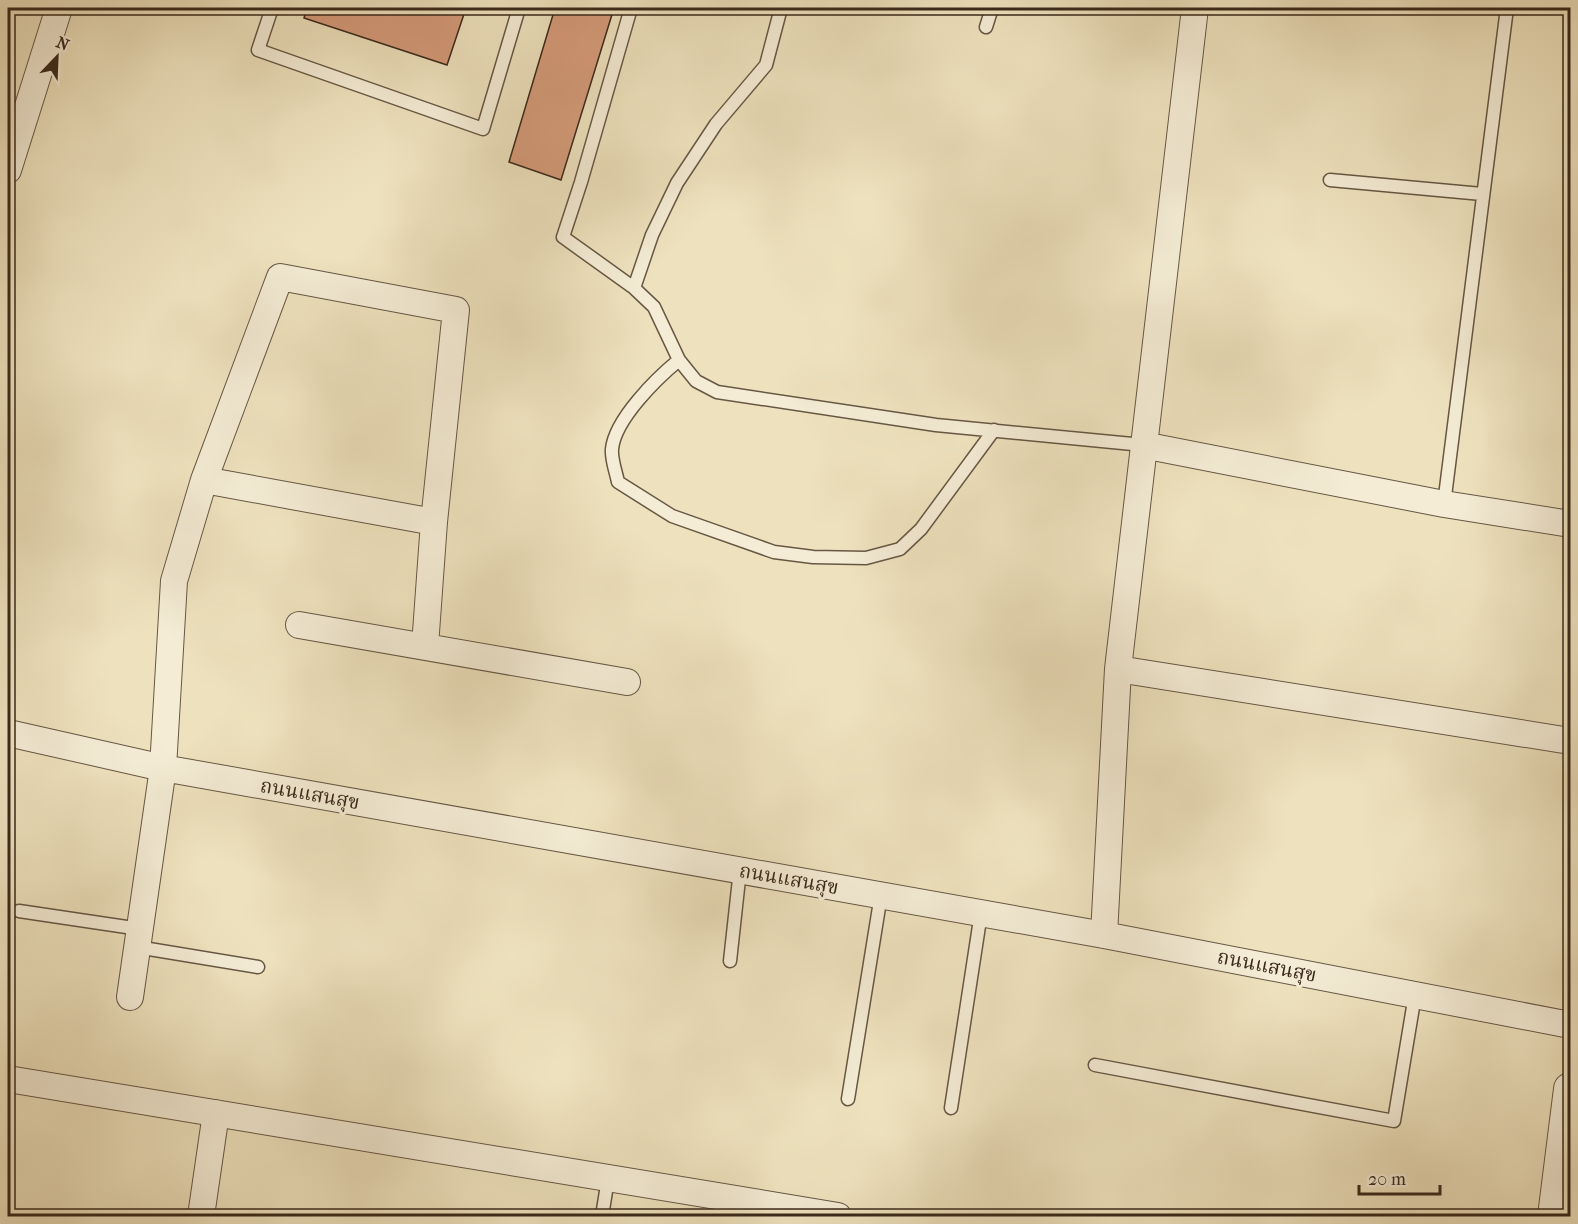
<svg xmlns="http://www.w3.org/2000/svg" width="1578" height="1224" font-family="'IM FELL French Canon','Noto Serif Thai',serif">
	<rect width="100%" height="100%" fill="#eee2be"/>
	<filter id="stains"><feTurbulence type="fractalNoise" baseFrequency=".00333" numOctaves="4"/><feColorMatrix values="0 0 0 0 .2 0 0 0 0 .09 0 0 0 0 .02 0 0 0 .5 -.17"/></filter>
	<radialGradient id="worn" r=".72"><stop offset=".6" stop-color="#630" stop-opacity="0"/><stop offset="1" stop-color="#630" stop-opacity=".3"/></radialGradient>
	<path fill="#d59b7a" stroke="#3a291b" stroke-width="1.5" d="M307 8H466L447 65 304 18Z
		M555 8H614L561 180 509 162Z"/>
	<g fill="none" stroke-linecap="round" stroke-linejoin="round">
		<defs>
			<path id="service" d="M272 8 258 50 483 129 519 8
				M631 8 581 182 563 237 634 288 654 307 679 360 696 381 717 392 936 425 1143 445
				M986 27 992 8
				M1330 180 1482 194
				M634 288 652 235 677 183 716 124 766 65 781 8
				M679 360C657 378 615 419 612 449 611 459 616 472 618 482L672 516 774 552 813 557 866 558 900 549 921 529 994 430
				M1444 504 1507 8
				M19 911 140 929
				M137 947 258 967
				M730 961 740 870
				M1095 1065 1394 1121 1415 995
				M848 1099 881 895
				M951 1108 981 913
				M602 1216 608 1179"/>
			<path id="minor" d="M8 170 59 8
				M1143 445 1444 504 1570 524
				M204 480 434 522
				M299 625 627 682
				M1118 669 1570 741
				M8 733 163 768 1104 935 1570 1025
				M1104 935 1118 669 1195 8
				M130 997 163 768 174 581 204 480 280 277 456 310 434 522 425 646
				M8 1079 838 1216
				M201 1216 216 1113"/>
			<path id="tertiary" d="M1554 1216 1570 1089"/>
		</defs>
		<use href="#service" stroke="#675744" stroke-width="15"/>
		<use href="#minor" stroke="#675744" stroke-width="28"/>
		<use href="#tertiary" stroke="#675744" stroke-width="34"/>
		<use href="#service" stroke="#f4ecd5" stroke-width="12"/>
		<use href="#minor" stroke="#f4ecd5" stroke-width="26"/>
		<use href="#tertiary" stroke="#f4ecd5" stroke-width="32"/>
	</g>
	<g text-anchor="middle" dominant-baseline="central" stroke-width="6" stroke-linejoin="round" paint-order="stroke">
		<g font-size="20" fill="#3a291b" stroke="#f4ecd5">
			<text transform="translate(310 794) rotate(10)">ถนนแสนสุข</text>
			<text transform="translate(789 879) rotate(10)">ถนนแสนสุข</text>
			<text transform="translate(1267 966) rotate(11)">ถนนแสนสุข</text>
		</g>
	</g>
	<rect width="1578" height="1224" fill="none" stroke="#eee2be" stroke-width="30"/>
	<rect x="9" y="9" width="1560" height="1206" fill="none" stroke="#3a291b" stroke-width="3"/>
	<rect x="15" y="15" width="1548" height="1194" fill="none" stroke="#3a291b" stroke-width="1.5"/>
	<g transform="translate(57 57) rotate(23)" stroke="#f4ecd5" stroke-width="4.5" paint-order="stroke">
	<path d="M0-4.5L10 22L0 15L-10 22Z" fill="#3a291b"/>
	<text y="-9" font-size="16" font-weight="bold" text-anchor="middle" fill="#3a291b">N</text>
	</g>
	<path d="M1359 1185v9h81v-9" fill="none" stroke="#3a291b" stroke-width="3"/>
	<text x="1368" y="1185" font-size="18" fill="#3a291b" stroke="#f4ecd5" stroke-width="4.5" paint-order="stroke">20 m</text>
	<rect width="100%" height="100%" filter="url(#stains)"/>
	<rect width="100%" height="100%" fill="url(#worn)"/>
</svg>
